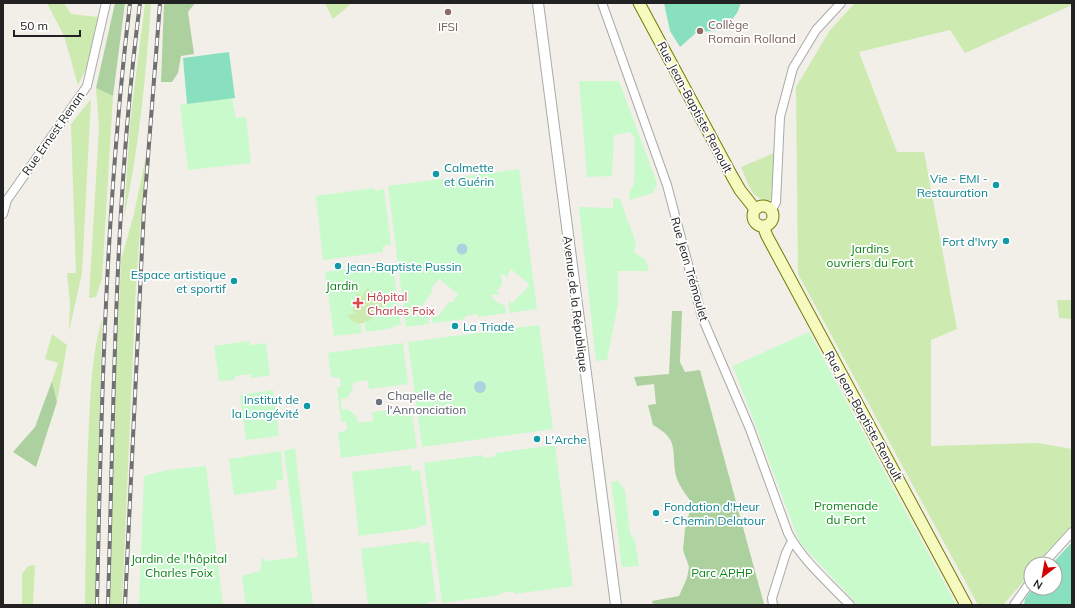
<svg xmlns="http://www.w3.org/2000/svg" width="1075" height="608" font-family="Mulish,sans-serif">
	<rect width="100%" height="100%" fill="#f2efe9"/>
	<path fill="#cdebb0" d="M47 3H64L71 14 98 17 87 67 78 85 64 36Z
		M145 3H151C146 75 139 148 124 218L130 123Z
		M325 3H352L333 19Z
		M855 3H1072V5L965 53 950 30 859 52 897 152H924L957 329 931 340V446L1038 443 1072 449V525L1039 564H1031V573L1003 605H978L798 274 796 87 830 30Z
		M96 88 113 96 102 279 96 297 89 298 99 127Z
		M91 99 82 273 69 332 70 303 67 273H76L71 124Z
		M774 153 773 197 771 200C752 203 748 182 741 167Z
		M146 156 136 284 122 605H110L116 370 121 260 134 214Z
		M382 267 395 319 334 327 327 274Z
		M1057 300H1072V319L1059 318Z
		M102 319 95 605H85C86 544 86 483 89 422 91 386 92 354 102 319Z
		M52 334 67 345 57 402 52 381 58 363 45 359Z
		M35 565 33 605H22V574L28 566Z"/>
	<path fill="#add19e" d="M115 3H125L113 96 96 88Z
		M164 3H195L188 12 194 54 181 56 178 73 172 82H161Z
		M672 311H682L680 362 685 372 700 370 764 604 653 605 652 601 679 596 687 578 689 567 683 550 685 529 692 503C686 495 679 486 676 476 671 450 680 440 653 425L648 405 656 404 654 384 637 386 634 377 669 374Z
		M52 381 57 402 36 467 13 452 35 427Z"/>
	<path fill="#c8facc" d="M579 81H619L657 183 653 193 630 200 629 192 634 184 635 138 630 132 614 135 612 176 587 177Z
		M232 98 236 118 246 117 251 163 188 170 180 105Z
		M519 169 537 309 510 313 508 300 512 303 530 285 511 269 507 277 501 273 502 284 497 291 500 294 491 295 495 301 505 306 506 313 478 317V314L465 316V319L433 323 431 314 434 316 441 315 440 314 449 302 452 303 458 294 439 279 431 289 433 291 421 307 420 305 414 316 428 315 429 324 406 327 388 186 447 178V181L460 179V177Z
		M374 188 375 191 384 189 391 245 383 246V252L323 260 316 196Z
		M613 198 620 199 636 243 634 252 646 260 649 271H618V304L607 360 596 361 579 207 613 208Z
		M384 264 385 267 393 266 401 325 393 326V328L366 332 364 320 368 322 385 303 367 288 362 296 356 292 358 302 352 310 356 313 347 315 352 321 361 325 362 333 334 336 325 272Z
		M539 325 553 429 422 447 408 342Z
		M809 332 956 605H858L800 543 733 366Z
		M249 341 250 345 266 343 270 375 251 378V374L235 376V380L219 381 214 346Z
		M403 343 408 384 369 389 368 380 355 382 352 385 353 389 347 398 341 399 342 410 348 409 356 416 357 420 359 423 373 421 372 412 411 407 417 448 341 458 338 433 347 430 346 422H341L337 387H341L340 378 331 377 328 353Z
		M273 390 279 436 246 440 240 395Z
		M555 445 573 586 514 594V591L501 593 500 595 442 603 424 463 483 455V458L496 456V453Z
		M295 448 313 605H246L242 576 260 571 262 558 268 561 298 557 284 451Z
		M281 451 283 480 276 481 277 489 234 495 229 459Z
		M411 465 412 471 420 470 427 525 418 526 419 528 359 536 352 472Z
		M206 466 223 605H139L144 476 167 470Z
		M618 481 625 490 630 533 635 540 639 566 622 567 611 482Z
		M420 541 421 544 429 542 436 601 428 602V605H368L361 549Z"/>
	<path fill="#88e0be" d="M664 3H741L737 13 730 22 715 31 697 32 680 47 670 31Z
		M229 52 235 98 187 104 183 58Z
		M1072 542V605H1024L1025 599 1033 588H1055V564H1052Z"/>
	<path fill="#aad3df" d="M456.5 249a5.5 5.5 0 1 1 11 0a5.5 5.5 0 1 1-11 0Z
		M474 387a6 6 0 1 1 12 0a6 6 0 1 1-12 0Z"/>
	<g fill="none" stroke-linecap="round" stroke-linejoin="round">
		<defs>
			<path id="minor" d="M602 3 667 185 702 317 750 429 788 533C802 560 829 583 850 605
				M772 210 776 202 780 117 793 68 816 30 841 3
				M3 214 7 200 87 86 106 3
				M1043 564 1072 532
				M773 605 772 598 786 553 792 541
				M1014 605 1031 581"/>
			<path id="tertiary" d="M538 3 616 605"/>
			<path id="secondary" d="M639 3 732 176 740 190 755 209
				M753 216a10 10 0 1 1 20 0a10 10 0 1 1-20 0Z
				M763 226 767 236 966 605"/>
		</defs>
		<use href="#minor" stroke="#a9a9a9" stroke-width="10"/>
		<use href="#tertiary" stroke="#a9a9a9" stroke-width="12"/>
		<use href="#secondary" stroke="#707d05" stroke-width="13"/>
		<use href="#minor" stroke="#fff" stroke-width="8"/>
		<use href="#tertiary" stroke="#fff" stroke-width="10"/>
		<use href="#secondary" stroke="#f7fabf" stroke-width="11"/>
		<defs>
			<path id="rail" d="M97 605C101 404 106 203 130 3
				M108 605C114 404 114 203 140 3
				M125 605 144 208 160 3"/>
		</defs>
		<use href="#rail" stroke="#707070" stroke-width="4"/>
		<use href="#rail" stroke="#fff" stroke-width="2.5" stroke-dasharray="8" stroke-linecap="butt"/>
	</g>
	<g fill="#8d6e63" stroke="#fff" stroke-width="1.5">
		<circle cx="448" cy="12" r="4"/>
		<circle cx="700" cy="31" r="4"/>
	</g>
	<g fill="#0f9aa8" stroke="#fff" stroke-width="1.5">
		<circle cx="436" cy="174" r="4"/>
		<circle cx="996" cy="185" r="4"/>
		<circle cx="1006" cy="241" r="4"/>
		<circle cx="338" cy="266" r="4"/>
		<circle cx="234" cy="281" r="4"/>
		<circle cx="455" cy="326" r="4"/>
		<circle cx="307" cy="406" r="4"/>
		<circle cx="537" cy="439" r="4"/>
		<circle cx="656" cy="513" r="4"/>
	</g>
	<path fill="#e0444e" stroke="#fff" stroke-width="1.5" d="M356 297h4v4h4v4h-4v4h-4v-4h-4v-4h4z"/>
	<circle fill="#6b7280" stroke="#fff" stroke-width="1.5" cx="379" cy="402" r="4"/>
	<g text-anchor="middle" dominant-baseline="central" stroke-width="3.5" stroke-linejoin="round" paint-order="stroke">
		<g font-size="12" fill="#785e54" stroke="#fff" text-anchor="start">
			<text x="708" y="24">Collège<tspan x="708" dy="14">Romain Rolland</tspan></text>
			<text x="448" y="26" text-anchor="middle">IFSI</text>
		</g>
		<g font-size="12" fill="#222" stroke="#fff">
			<text transform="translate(695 107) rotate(62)">Rue Jean-Baptiste Renoult</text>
			<text transform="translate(53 133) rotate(-55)">Rue Ernest Renan</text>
			<text transform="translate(690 269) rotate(74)">Rue Jean Trémoulet</text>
			<text transform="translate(576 304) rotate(83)">Avenue de la République</text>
			<text transform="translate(864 416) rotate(61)">Rue Jean-Baptiste Renoult</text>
		</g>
		<g font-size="12" fill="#0d838f" stroke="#fff" text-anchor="start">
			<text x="444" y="167">Calmette<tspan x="444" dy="14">et Guérin</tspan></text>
			<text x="988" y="178" text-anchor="end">Vie - EMI -<tspan x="988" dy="14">Restauration</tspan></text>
			<text x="998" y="241" text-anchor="end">Fort d'Ivry</text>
			<text x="346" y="266">Jean-Baptiste Pussin</text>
			<text x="226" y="274" text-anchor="end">Espace artistique<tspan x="226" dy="14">et sportif</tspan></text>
			<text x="463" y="326">La Triade</text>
			<text x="299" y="399" text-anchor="end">Institut de<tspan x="299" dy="14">la Longévité</tspan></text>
			<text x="545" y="439">L'Arche</text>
			<text x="664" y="506">Fondation d'Heur<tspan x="664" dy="14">- Chemin Delatour</tspan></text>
		</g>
		<g font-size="12" fill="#0c8416" stroke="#fff">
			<text x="870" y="248">Jardins<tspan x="870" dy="14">ouvriers du Fort</tspan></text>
			<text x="342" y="285">Jardin</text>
			<text x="846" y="505">Promenade<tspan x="846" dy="14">du Fort</tspan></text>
			<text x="179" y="558">Jardin de l'hôpital<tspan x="179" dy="14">Charles Foix</tspan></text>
			<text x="722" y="572">Parc APHP</text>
		</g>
		<g font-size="12" fill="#be3a42" stroke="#fff" text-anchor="start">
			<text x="367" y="296">Hôpital<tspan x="367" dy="14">Charles Foix</tspan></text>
		</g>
		<g font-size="12" fill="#5b616d" stroke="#fff" text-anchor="start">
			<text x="387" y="395">Chapelle de<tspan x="387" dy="14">l'Annonciation</tspan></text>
		</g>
	</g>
	<rect width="1075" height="608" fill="none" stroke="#222222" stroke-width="8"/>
	<g transform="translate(1043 576) rotate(211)"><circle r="19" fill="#ffffff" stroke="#a7a7a7"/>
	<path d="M0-3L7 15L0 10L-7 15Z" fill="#d40000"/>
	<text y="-6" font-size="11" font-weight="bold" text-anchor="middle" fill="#222222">N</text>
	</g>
	<path d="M14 30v6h66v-6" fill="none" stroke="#222222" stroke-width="2"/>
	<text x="20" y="30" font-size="12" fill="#222222" stroke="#ffffff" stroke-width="3" paint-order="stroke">50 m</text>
</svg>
